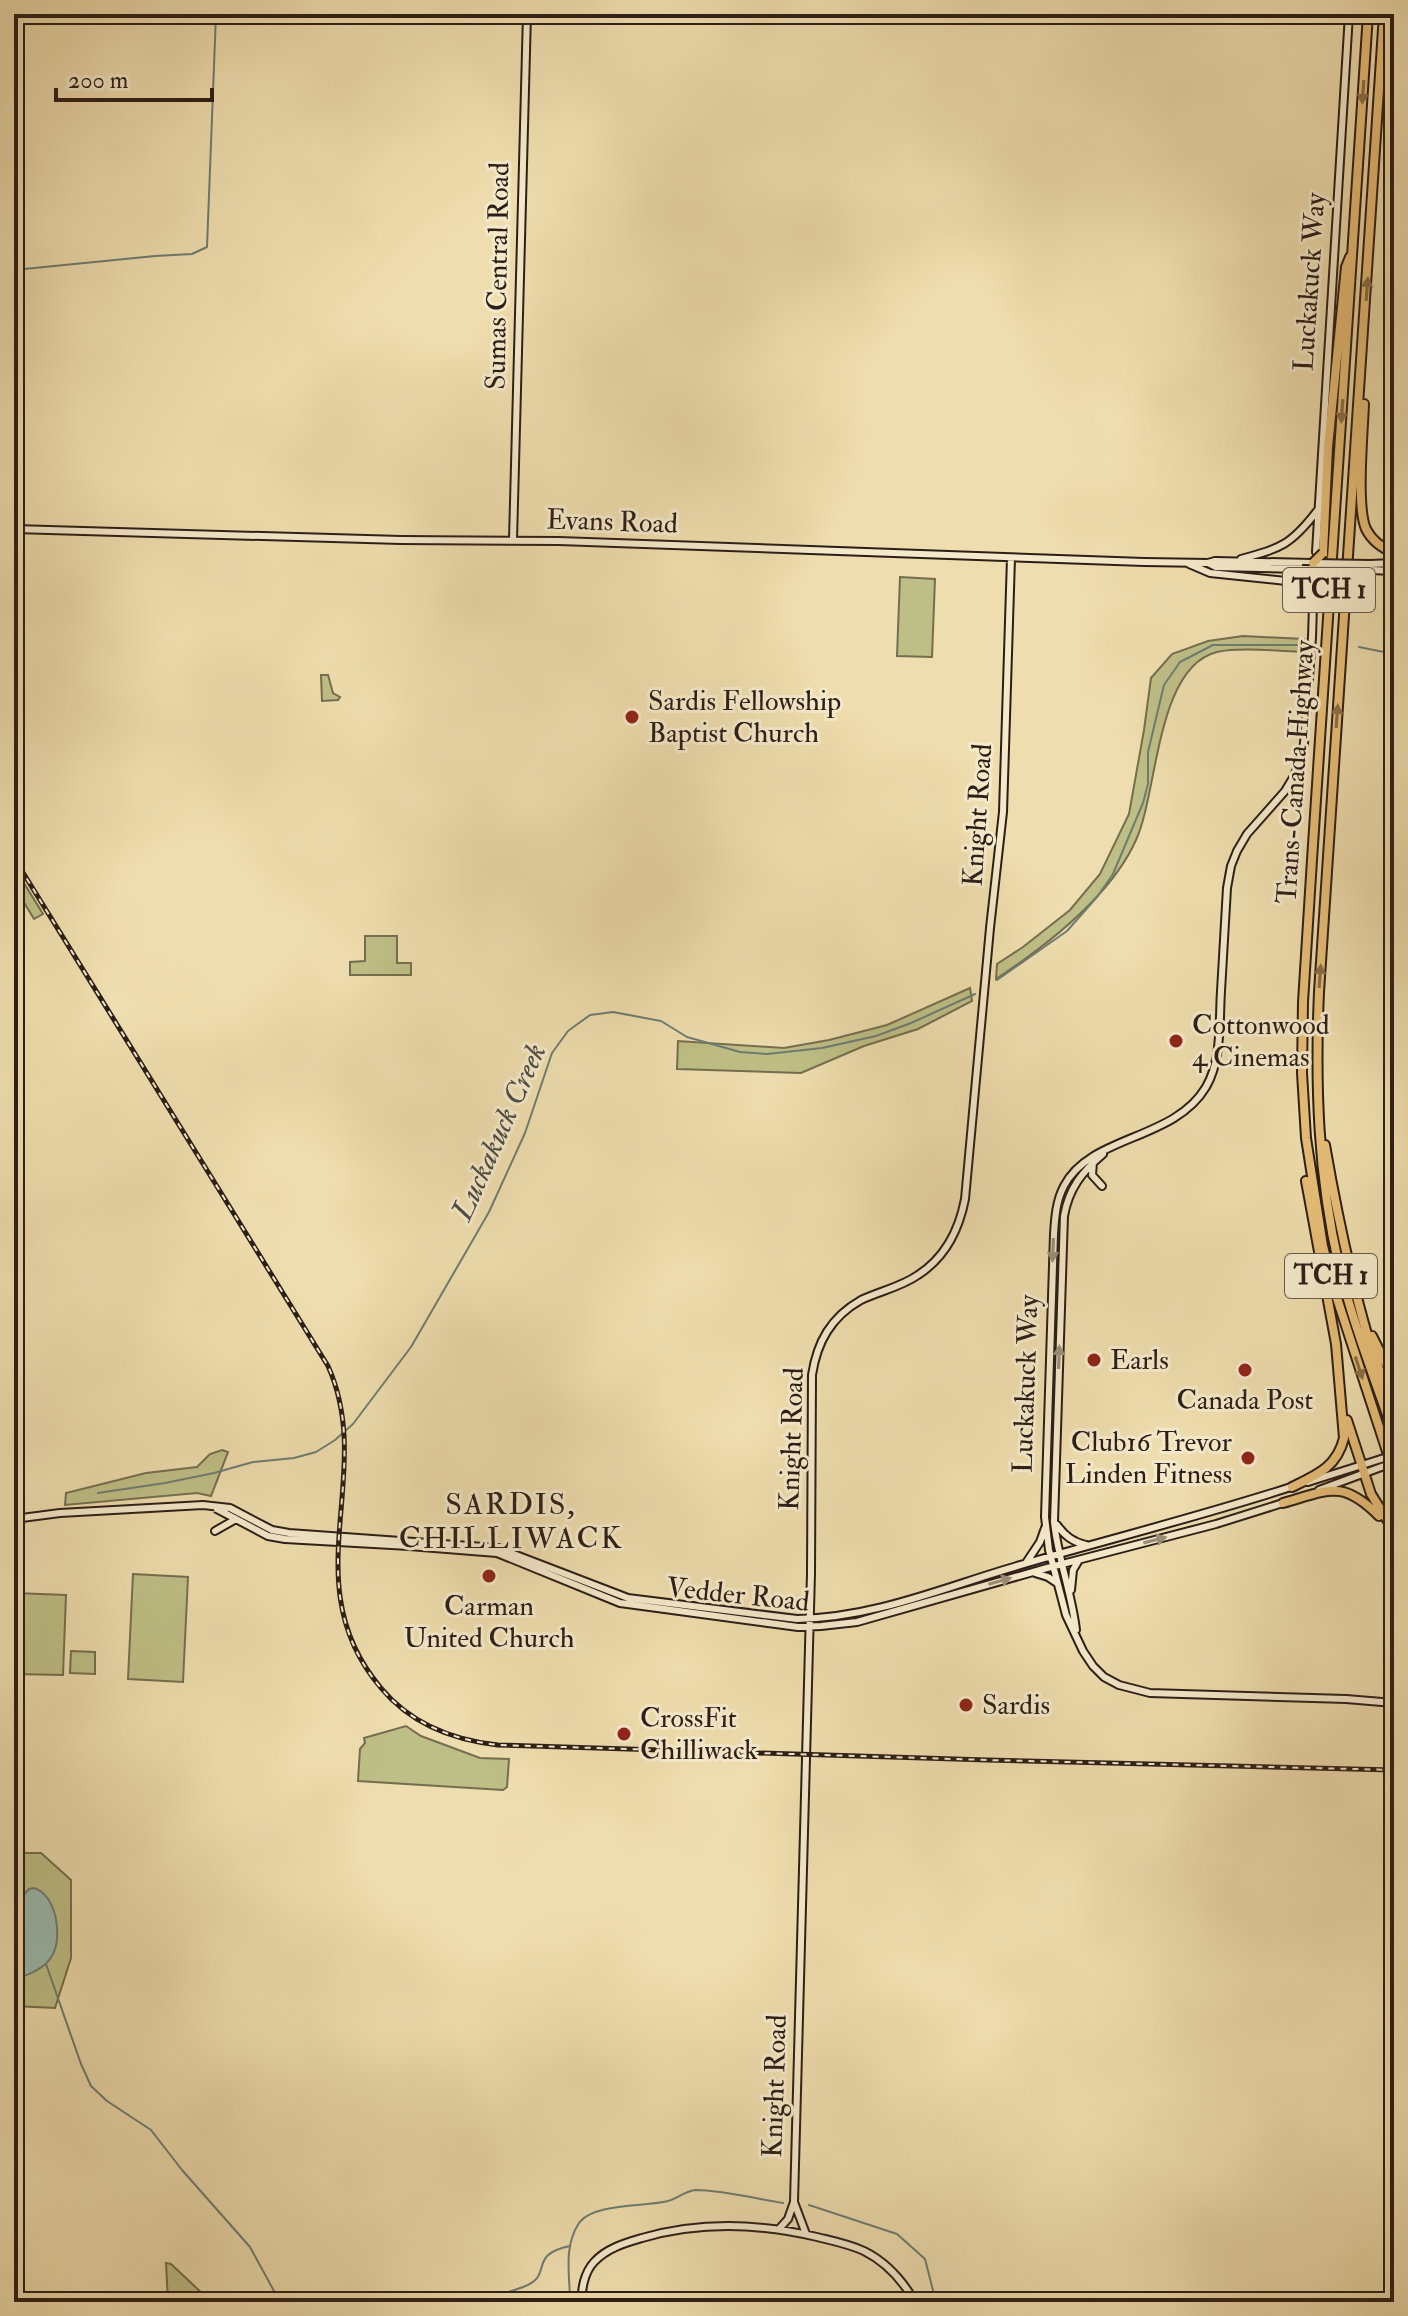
<svg xmlns="http://www.w3.org/2000/svg" width="1408" height="2316" font-family="'IM FELL Double Pica',serif">
	<rect width="100%" height="100%" fill="#eeddae"/>
	<filter id="stains"><feTurbulence type="fractalNoise" baseFrequency=".0025" numOctaves="4"/><feColorMatrix values="0 0 0 0 .2 0 0 0 0 .09 0 0 0 0 .02 0 0 0 .5 -.17"/></filter>
	<radialGradient id="worn" r=".72"><stop offset=".6" stop-color="#630" stop-opacity="0"/><stop offset="1" stop-color="#630" stop-opacity=".3"/></radialGradient>
	<path fill="#bebf86" stroke="#756e4e" stroke-width="2" d="M900 577 935 579 932 657 897 656Z
		M1243 636 1304 639 1302 652C1277 651 1240 647 1217 652 1156 667 1158 792 1136 840 1111 896 1046 946 996 979L997 964 1023 947 1070 910 1100 874 1129 814 1144 730 1151 678 1172 654 1208 641Z
		M321 675H328L333 693 340 697 338 700 322 701Z
		M14 867 43 914 34 919 14 886Z
		M365 936H397V963H411V975H350V962L365 961Z
		M970 988 972 1001 918 1029 864 1046 801 1073 677 1069 678 1041 784 1048 829 1040 887 1025Z
		M222 1450 228 1452 211 1496 197 1493 65 1505 66 1493 146 1473 197 1467 210 1454Z
		M133 1574 188 1577 183 1682 128 1679Z
		M14 1593 66 1595 63 1675 14 1674Z
		M71 1651 95 1652V1674L70 1673Z
		M406 1726 421 1736 480 1758 509 1759 507 1787 503 1790 358 1781 360 1749 365 1743 364 1738Z
		M14 1853H41L71 1880V1958L55 2008 14 2006Z
		M166 2263 171 2264 205 2296 214 2298V2302H168Z"/>
	<path fill="#9abbb0" stroke="#6e7c72" stroke-width="2" d="M34 1888C57 1895 63 1938 52 1956 45 1969 27 1975 14 1980V1905L29 1889Z"/>
	<g fill="none" stroke-linecap="round" stroke-linejoin="round">
		<path stroke="#6e7c72" stroke-width="2" d="M14 270 155 256 192 254 207 247 216 14
			M1359 647 1394 654
			M997 980 1067 931 1097 897 1113 874 1143 803 1148 784V752L1164 685 1180 662 1213 645H1301
			M98 1493 165 1483 214 1473 253 1462 294 1458 316 1452 335 1440 353 1424 411 1347 489 1212 525 1133 552 1053 568 1031 590 1015 613 1012 661 1021 687 1037 740 1052 767 1054 822 1048 876 1036 911 1023 975 994
			M46 1964 81 2064 91 2086 107 2101 151 2130 182 2170 250 2247 280 2302
			M809 2205 897 2234 925 2259 936 2302
			M432 2302C452 2287 476 2296 499 2294 507 2293 515 2290 523 2287 555 2276 526 2255 570 2246
			M570 2302C570 2276 563 2247 579 2223 593 2203 645 2207 668 2201 678 2198 685 2191 696 2190 722 2190 757 2199 783 2203"/>
		<defs>
			<path id="secondary" d="M14 529 401 540 559 541 1144 562 1208 563 1215 561 1313 563
				M513 540 527 14
				M1316 552 1349 14
				M1241 559C1281 548 1291 545 1317 511
				M1208 563 1216 567 1302 569
				M1189 564 1210 573 1314 584
				M1370 564 1394 563
				M1370 570 1394 571
				M1314 575 1312 637 1304 743 1300 760 1294 776 1285 791 1247 834 1237 851 1231 866 1227 888C1225 922 1223 957 1221 991 1219 1022 1222 1060 1206 1087 1174 1141 1090 1135 1064 1186 1056 1201 1055 1218 1054 1234L1045 1517 1049 1550 1066 1615 1083 1651 1093 1666 1104 1677 1119 1685 1150 1693 1346 1699 1394 1703
				M1093 1162 1092 1175 1102 1186
				M1308 1482 1381 1459
				M1319 1490 1384 1466
				M217 1509 268 1536 285 1539 409 1546 497 1553 620 1603 798 1627 821 1626 857 1622 1047 1568 1216 1524 1286 1502
				M14 1519 60 1513 203 1505 230 1508 272 1530 289 1533 498 1548 628 1598 797 1619C874 1618 945 1587 1017 1566 1109 1539 1202 1516 1294 1486
				M1057 1525C1065 1536 1073 1542 1086 1545
				M215 1531 236 1519
				M1026 1563 1040 1542 1045 1528
				M1035 1573 1048 1577 1057 1583
				M1071 1590 1073 1570 1079 1560
				M1076 1630C1072 1594 1058 1559 1054 1522L1064 1216C1069 1188 1082 1172 1103 1154
				M794 2202 806 2234
				M779 2229 788 2219 794 2202 811 1573 812 1375C817 1342 831 1317 861 1300 880 1291 901 1287 918 1275 946 1257 959 1230 965 1199L990 928 1003 812 1011 558
				M581 2302C582 2288 584 2273 594 2262 607 2248 625 2243 642 2238 701 2221 758 2223 817 2237 833 2241 849 2244 864 2251 886 2262 903 2281 915 2302"/>
			<path id="highway" d="M1368 14 1312 860 1303 1002 1302 1073 1306 1138 1323 1246 1333 1286 1394 1473
				M1384 14 1319 992C1315 1085 1318 1176 1339 1266 1353 1324 1375 1379 1394 1435
				M1364 404C1363 432 1356 507 1366 529 1372 541 1382 548 1394 553
				M1324 570 1323 553 1328 447 1346 267 1350 257
				M1325 1145C1336 1208 1349 1272 1367 1334 1375 1360 1385 1385 1394 1410
				M1372 1336 1394 1380
				M1347 1420 1371 1494 1394 1531
				M1292 1487C1317 1475 1337 1467 1344 1438L1336 1344 1306 1181
				M1283 1503C1329 1490 1342 1479 1379 1516"/>
		</defs>
		<use href="#secondary" stroke="#2c1e16" stroke-width="10"/>
		<use href="#highway" stroke="#2c1e16" stroke-width="12"/>
		<use href="#secondary" stroke="#f4e9ca" stroke-width="6"/>
		<use href="#highway" stroke="#e7be77" stroke-width="8"/>
		<defs>
			<path id="rail" d="M14 858 328 1366C377 1475 292 1583 381 1688 410 1723 453 1740 498 1745L987 1760 1394 1770"/>
		</defs>
		<use href="#rail" stroke="#2c1e16" stroke-width="5"/>
		<use href="#rail" stroke="#f4e9ca" stroke-width="2" stroke-dasharray="6" stroke-linecap="butt"/>
		<defs>
			<path id="secondary-bridge" d="M1313 563 1370 564
				M1302 569 1370 570
				M1381 1459 1394 1455
				M1384 1466 1394 1463"/>
			<path id="highway-bridge" d="M1313 563 1323 553"/>
		</defs>
		<use href="#secondary-bridge" stroke="#2c1e16" stroke-width="10" stroke-linecap="butt"/>
		<use href="#highway-bridge" stroke="#2c1e16" stroke-width="12" stroke-linecap="butt"/>
		<use href="#secondary-bridge" stroke="#f4e9ca" stroke-width="6"/>
		<use href="#highway-bridge" stroke="#e7be77" stroke-width="8"/>
	</g>
	<defs><path id="oneway-solid" d="M-6-.8H1V-3.2L6.5 0L1 3.2V.8H-6Z" transform="scale(2)"/></defs>
	<g fill="#8a6e46">
		<use href="#oneway-solid" transform="translate(1363 92) rotate(94)"/>
		<use href="#oneway-solid" transform="translate(1367 289) rotate(-86)"/>
		<use href="#oneway-solid" transform="translate(1342 411) rotate(94)"/>
		<use href="#oneway-solid" transform="translate(1337 716) rotate(-86)"/>
		<use href="#oneway-solid" transform="translate(1320 976) rotate(-86)"/>
		<use href="#oneway-solid" transform="translate(1359 1368) rotate(72)"/>
	</g>
	<g fill="#9a8e79">
		<use href="#oneway-solid" transform="translate(1053 1250) rotate(92)"/>
		<use href="#oneway-solid" transform="translate(1059 1357) rotate(-88)"/>
		<use href="#oneway-solid" transform="translate(1155 1540) rotate(-14)"/>
		<use href="#oneway-solid" transform="translate(1000 1581) rotate(-16)"/>
	</g>
	<g fill="#8f2418" stroke="#f4e9ca" stroke-width="3">
		<circle cx="632" cy="717" r="8"/>
		<circle cx="1176" cy="1041" r="8"/>
		<circle cx="1094" cy="1360" r="8"/>
		<circle cx="1245" cy="1370" r="8"/>
		<circle cx="1248" cy="1458" r="8"/>
		<circle cx="489" cy="1576" r="8"/>
		<circle cx="966" cy="1705" r="8"/>
		<circle cx="624" cy="1734" r="8"/>
	</g>
	<g text-anchor="middle" dominant-baseline="central" stroke-width="6" stroke-linejoin="round" paint-order="stroke">
		<g fill="#f4e9ca" stroke="#685b4c" stroke-width="2">
			<rect x="1283" y="568" width="92" height="44" rx="6"/>
			<rect x="1285" y="1254" width="92" height="44" rx="6"/>
		</g>
		<g font-size="26" font-weight="bold" fill="#2c1e16">
			<text x="1329" y="590">TCH 1</text>
			<text x="1331" y="1276">TCH 1</text>
		</g>
		<g font-size="28" fill="#2c1e16" stroke="#f4e9ca">
			<text transform="translate(498 276) rotate(-89)">Sumas Central Road</text>
			<text transform="translate(1310 282) rotate(-86)">Luckakuck Way</text>
			<text transform="translate(612 522) rotate(2)">Evans Road</text>
			<text transform="translate(1296 772) rotate(-86)">Trans-Canada Highway</text>
			<text transform="translate(978 815) rotate(-86)">Knight Road</text>
			<text transform="translate(1026 1384) rotate(-88)">Luckakuck Way</text>
			<text transform="translate(792 1439) rotate(-88)">Knight Road</text>
			<text transform="translate(738 1595) rotate(6)">Vedder Road</text>
			<text transform="translate(775 2086) rotate(-88)">Knight Road</text>
		</g>
		<g font-size="28" fill="#2c1e16" stroke="#f4e9ca" text-anchor="start">
			<text x="648" y="701">Sardis Fellowship<tspan x="648" dy="32">Baptist Church</tspan></text>
			<text x="1192" y="1025">Cottonwood<tspan x="1192" dy="32">4 Cinemas</tspan></text>
			<text x="1110" y="1360">Earls</text>
			<text x="1245" y="1400" text-anchor="middle">Canada Post</text>
			<text x="1232" y="1442" text-anchor="end">Club16 Trevor<tspan x="1232" dy="32">Linden Fitness</tspan></text>
			<text x="489" y="1606" text-anchor="middle">Carman<tspan x="489" dy="32">United Church</tspan></text>
			<text x="982" y="1705">Sardis</text>
			<text x="640" y="1718">CrossFit<tspan x="640" dy="32">Chilliwack</tspan></text>
		</g>
		<g font-size="30" font-style="italic" fill="#4d4d44" stroke="#f4e9ca">
			<text transform="translate(499 1132) rotate(-66)">Luckakuck Creek</text>
		</g>
		<g font-size="30" letter-spacing="2" fill="#2c1e16" stroke="#f4e9ca">
			<text x="511" y="1504">SARDIS,<tspan x="511" dy="34">CHILLIWACK</tspan></text>
		</g>
	</g>
	<rect width="1408" height="2316" fill="none" stroke="#eeddae" stroke-width="48"/>
	<rect x="16" y="16" width="1376" height="2284" fill="none" stroke="#2c1e16" stroke-width="4"/>
	<rect x="24" y="24" width="1360" height="2268" fill="none" stroke="#2c1e16" stroke-width="2"/>
	<path d="M56 88v12h156v-12" fill="none" stroke="#2c1e16" stroke-width="4"/>
	<text x="68" y="88" font-size="24" fill="#2c1e16" stroke="#f4e9ca" stroke-width="6" paint-order="stroke">200 m</text>
	<rect width="100%" height="100%" filter="url(#stains)"/>
	<rect width="100%" height="100%" fill="url(#worn)"/>
</svg>
